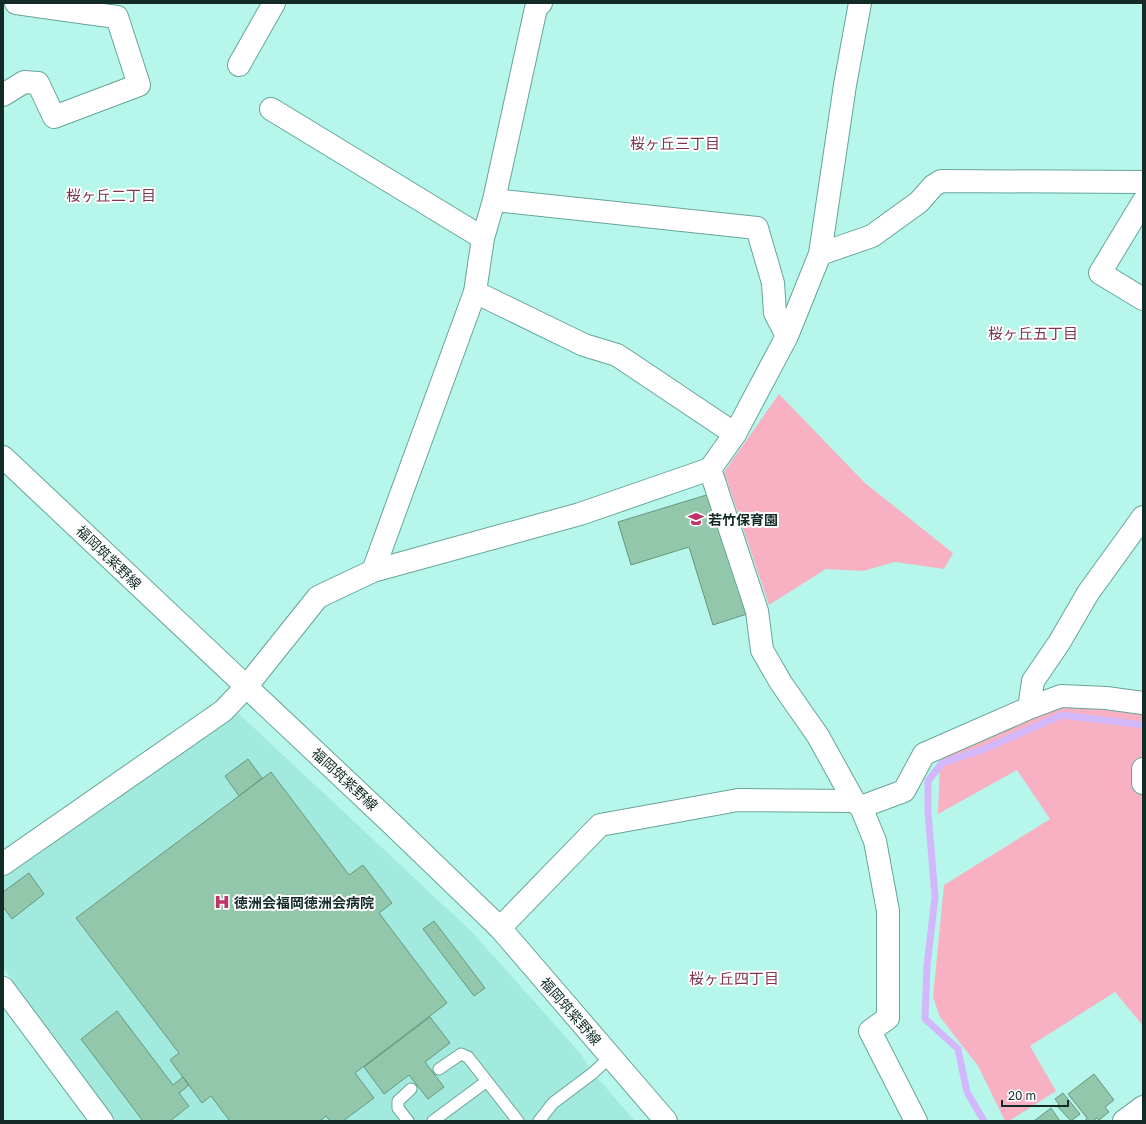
<svg xmlns="http://www.w3.org/2000/svg" width="1146" height="1124" font-family="'Golos Text','Noto Sans JP',sans-serif">
	<rect width="100%" height="100%" fill="#b7f7eb"/>
	<path fill="#a2eadd" d="M238 713 471 931 581 1054 593 1073 635 1121H113L3 967V874Z"/>
	<path fill="#f8b1c3" d="M779 394 865 483 953 553 944 569 895 562 863 571 826 569 769 605 724 472Z
		M1055 706 1099 707 1142 712 1143 747 1138 784 1143 790V1026L1115 992 1030 1046 1056 1091 1009 1121H1005L978 1066 940 1017 933 997 944 885 1050 819 1017 770 938 814 940 758Z"/>
	<g fill="none" stroke-linecap="round" stroke-linejoin="round">
		<path stroke="#d2b8fb" stroke-width="7" d="M984 1121 967 1092 958 1049 925 1019 927 966 935 897 928 812V781L942 763 984 749 1062 715 1143 725"/>
	</g>
	<path fill="#93c7ac" stroke="#65977e" d="M713 493 750 613 713 625 689 547 631 565 618 522Z
		M248 759 262 778 239 796 225 776Z
		M271 772 349 875 363 865 392 903 379 913 447 1003 355 1073 374 1098 343 1121H330L326 1116 320 1121H230L211 1096 202 1103 170 1060 179 1053 76 918Z
		M29 873 44 894 12 919 3 907V892Z
		M434 921 485 988 474 996 423 929Z
		M117 1011 173 1085 183 1077 189 1085 179 1093 189 1106 170 1121H143L81 1039Z
		M430 1017 450 1043 425 1062 444 1087 428 1099 409 1075 384 1094 364 1067Z
		M1094 1074 1114 1100 1105 1107 1109 1112 1099 1120 1097 1118 1093 1121H1085L1087 1118 1068 1094Z
		M1063 1093 1080 1114 1071 1121 1057 1106 1059 1104 1055 1099Z
		M1051 1108 1060 1121H1034Z"/>
	<g fill="none" stroke-linecap="round" stroke-linejoin="round">
		<defs>
			<path id="service" d="M439 1069 461 1054 468 1057 518 1121
				M408 1121 398 1108V1101L411 1089
				M433 1121 487 1081
				M539 1121 553 1103 593 1073 610 1057"/>
			<path id="minor" d="M16 3 87 13 89 3
				M239 65 274 3
				M3 95 24 82 38 83 54 117 139 85 117 17 87 13
				M271 109 483 238
				M494 200 757 228 773 283 775 313 787 336
				M1143 202 1100 273 1143 299
				M820 254 872 236 919 202 933 186 941 181 1143 182
				M475 292 584 345 617 355 735 434
				M710 469 757 611 762 650 781 683 818 736 854 801
				M373 571 475 292 483 238 494 200 536 8 541 3
				M1029 708 1033 681 1059 643 1088 593 1143 517
				M1143 769V783
				M861 807 875 841 888 911V1018L870 1031 916 1121
				M3 864 223 711 246 687 318 597 373 571 580 514 710 469 735 434 787 336 820 254 845 85 860 3
				M500 928 600 825 738 800 854 801 861 807 904 791 924 754 1029 708 1061 696 1106 698 1143 703
				M3 988 102 1121
				M1124 1121 1143 1107"/>
			<path id="primary" d="M3 457 391 823 500 928 666 1121"/>
		</defs>
		<use href="#service" stroke="#67a499" stroke-width="13"/>
		<use href="#minor" stroke="#67a499" stroke-width="24"/>
		<use href="#primary" stroke="#67a499" stroke-width="24"/>
		<use href="#service" stroke="#fff" stroke-width="11"/>
		<use href="#minor" stroke="#fff" stroke-width="22"/>
		<use href="#primary" stroke="#fff" stroke-width="22"/>
	</g>
	<defs>
		<symbol id="school-bare" viewBox="-9 -9 18 18"><path d="M0-5L7-2L0 1L-7-2ZM-4 1L0 2.5L4 1V4Q0 6-4 4Z" fill="#bf3369" stroke="#fff" stroke-width="2.5" paint-order="stroke"/></symbol>
		<symbol id="hospital-bare" viewBox="-9 -9 18 18"><path d="M-5-5h3v3.5h4V-5h3V5h-3V1.5h-4V5h-3Z" fill="#bf3369" stroke="#fff" stroke-width="2.5" paint-order="stroke"/></symbol>
	</defs>
	<g fill-rule="evenodd">
		<use href="#school-bare" x="685" y="508" width="22" height="22"/>
		<use href="#hospital-bare" x="211" y="891" width="22" height="22"/>
	</g>
	<g text-anchor="middle" dominant-baseline="central" stroke-width="4" stroke-linejoin="round" paint-order="stroke">
		<g font-size="14" font-weight="bold" fill="#122b27" stroke="#fff" text-anchor="start">
			<text x="708" y="519">若竹保育園</text>
			<text x="234" y="902">徳洲会福岡徳洲会病院</text>
		</g>
		<g font-size="14" fill="#122b27" stroke="#fff">
			<text transform="translate(109 557) rotate(44)">福岡筑紫野線</text>
			<text transform="translate(345 779) rotate(43)">福岡筑紫野線</text>
			<text transform="translate(571 1011) rotate(49)">福岡筑紫野線</text>
		</g>
		<g font-size="15" fill="#7d374d" stroke="#fff">
			<text x="675" y="143">桜ヶ丘三丁目</text>
			<text x="111" y="195">桜ヶ丘二丁目</text>
			<text x="1033" y="333">桜ヶ丘五丁目</text>
			<text x="734" y="978">桜ヶ丘四丁目</text>
		</g>
	</g>
	<rect width="1146" height="1124" fill="none" stroke="#122b27" stroke-width="8"/>
	<path d="M1002 1100v6h66v-6" fill="none" stroke="#122b27" stroke-width="2"/>
	<text x="1008" y="1100" font-size="12" fill="#122b27" stroke="#ffffff" stroke-width="3" paint-order="stroke">20 m</text>
</svg>
